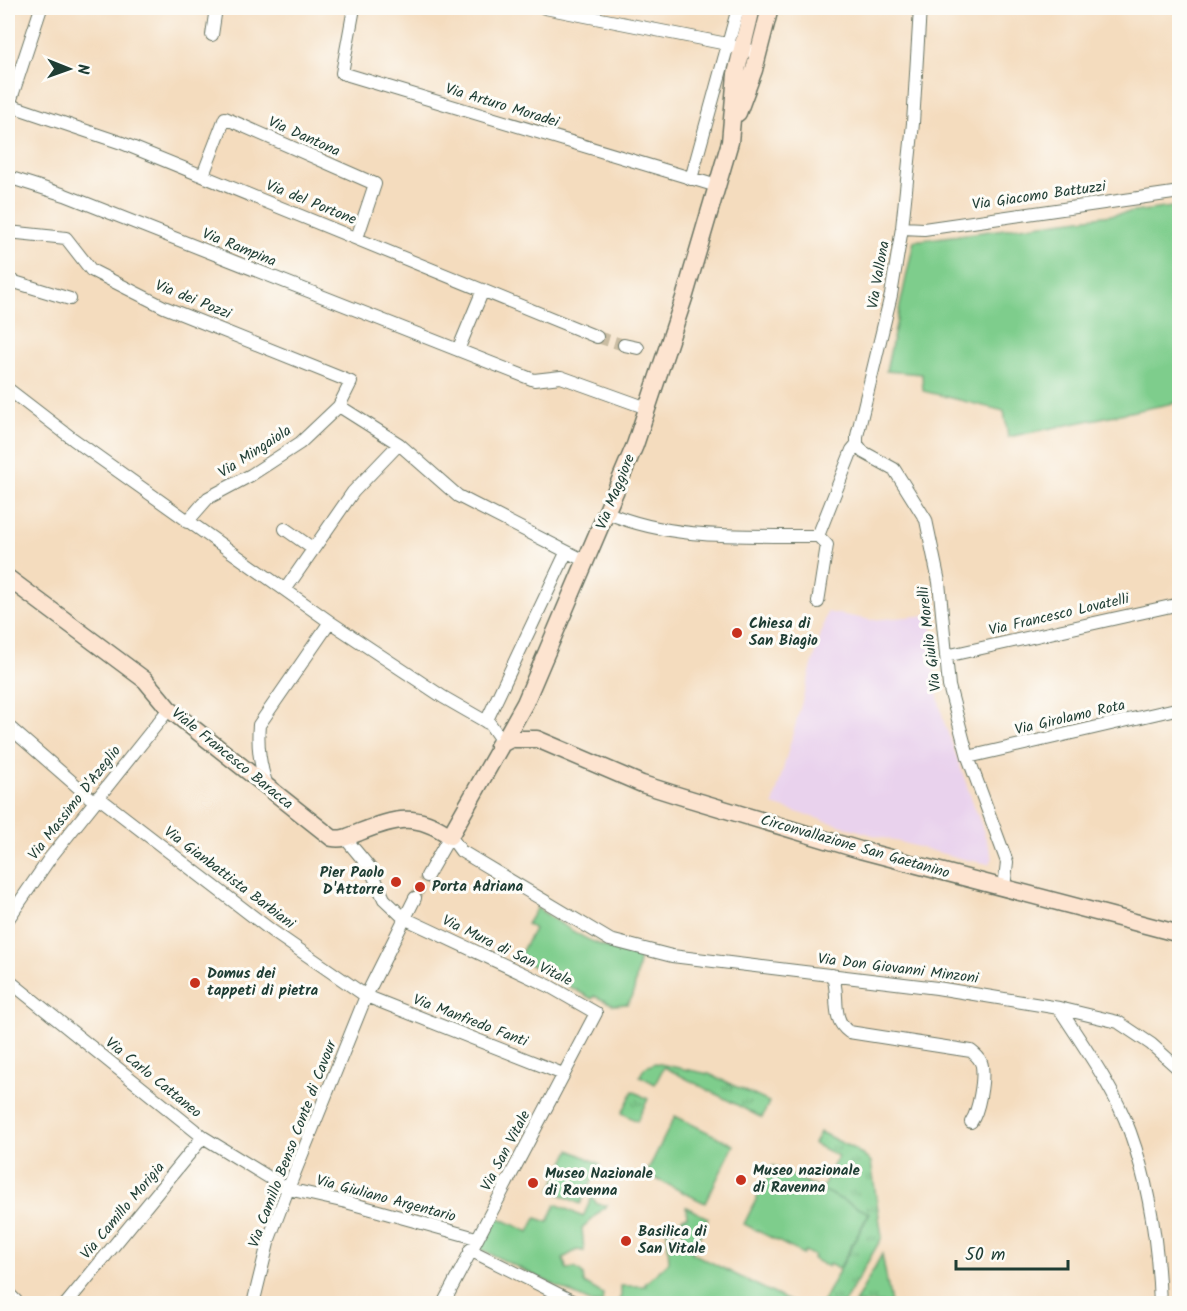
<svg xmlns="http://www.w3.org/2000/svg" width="1187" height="1311" font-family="Kalam,sans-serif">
	<defs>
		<pattern id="grass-tufts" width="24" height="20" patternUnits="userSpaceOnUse" patternTransform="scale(1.5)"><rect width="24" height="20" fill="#7ecd8c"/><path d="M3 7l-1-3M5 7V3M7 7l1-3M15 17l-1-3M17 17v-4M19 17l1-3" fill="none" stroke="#67a873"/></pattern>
	</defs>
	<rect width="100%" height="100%" fill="#fdfcf7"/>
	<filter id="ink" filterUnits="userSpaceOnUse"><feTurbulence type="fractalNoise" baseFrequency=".0167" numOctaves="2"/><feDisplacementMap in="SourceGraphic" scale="12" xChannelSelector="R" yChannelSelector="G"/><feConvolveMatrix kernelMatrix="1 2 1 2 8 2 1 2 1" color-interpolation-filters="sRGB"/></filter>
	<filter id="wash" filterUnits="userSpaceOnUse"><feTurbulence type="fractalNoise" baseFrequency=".008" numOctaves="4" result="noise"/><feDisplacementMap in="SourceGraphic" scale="24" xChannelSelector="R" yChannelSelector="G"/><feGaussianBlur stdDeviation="1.35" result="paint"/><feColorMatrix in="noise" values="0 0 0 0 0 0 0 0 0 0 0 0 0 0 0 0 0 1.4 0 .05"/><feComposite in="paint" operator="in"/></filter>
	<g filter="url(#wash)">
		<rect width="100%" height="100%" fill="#f4dcbe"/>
		<path fill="#e9d2ed" d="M827 612 871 620 930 615 936 653 934 679 944 722 993 858 989 864 963 859 873 835 773 805Z"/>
		<path fill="url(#grass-tufts)" stroke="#4e8560" stroke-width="1.5" d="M655 1063 709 1074 769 1102 762 1118 664 1067 655 1084 640 1076 644 1068Z
			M633 1091 648 1099 637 1121 622 1113Z
			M820 1132 856 1150 871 1162 882 1237 844 1303H822L869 1214 821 1190 838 1156 814 1144Z
			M882 1254 891 1303H855Z"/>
		<path fill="#7ecd8c" stroke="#4e8560" stroke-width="1.5" d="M1179 206V402L1008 437 1004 411 923 391 922 374 886 371 914 241Z
			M537 908C573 932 597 949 640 956L633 996 627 1004 614 1005 594 996 592 999 518 958 534 929 527 924Z
			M675 1116 734 1145 705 1203 646 1174Z
			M570 1150 600 1164 580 1204 551 1190Z
			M773 1166 869 1213 839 1269 829 1264 828 1267 813 1259 814 1256 805 1251 803 1254 744 1224Z
			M592 1197 597 1204 607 1205 582 1228 584 1251 577 1250 563 1258 567 1270 575 1268 583 1274 584 1283 603 1294 602 1303H592L480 1249 497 1217 529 1232 536 1218 548 1222 556 1204 583 1217Z
			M686 1207 708 1218 692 1253 793 1303H617L621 1296V1286H646L645 1284 669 1262 667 1229 676 1235 683 1232 685 1225 681 1219 687 1216Z"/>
	</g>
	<g filter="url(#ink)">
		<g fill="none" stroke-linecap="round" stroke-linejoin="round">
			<path stroke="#c9bca2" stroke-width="12" stroke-dasharray="12 6" stroke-linecap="butt" d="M597 337 624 345
				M415 898 427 876"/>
			<defs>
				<path id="street" d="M354 8 342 73 717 186
					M545 8 727 44 752 51 757 58
					M212 35 216 8
					M9 105 122 143 597 337
					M8 108 41 8
					M203 175 225 118 375 184 357 238
					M8 177 65 195 534 380 561 377 647 408
					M691 179 738 8
					M902 228 924 229 1180 192
					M8 232 66 238 91 270 164 307 351 382 339 406 300 443 251 475 208 498 187 522
					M8 280 70 299
					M624 345 638 348
					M458 350 483 290
					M8 389 73 439 330 622 443 697 490 724 499 737 498 746
					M339 406 399 444 458 496 587 562
					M857 444 863 452 894 469 926 520 939 582 949 686 968 757 1007 862 1004 888
					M608 513C674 541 747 535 818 536L827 545 818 602
					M285 529 312 548
					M818 536 852 450 857 444V436L891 295 902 228 913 123 920 8
					M285 590 353 492 399 444
					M946 656 1180 604
					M486 722 566 553
					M8 726 94 801
					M968 757 1180 708
					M267 786C260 766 257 747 259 725L330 622
					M98 797 272 931 366 996 563 1074
					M345 838 370 868 384 899 404 918 549 986 596 1013 443 1304
					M427 876 450 836 461 851 610 940 672 956 937 988 1059 1008 1118 1022 1151 1044 1180 1070
					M8 919 50 858 169 709
					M832 975C841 993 829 1018 849 1032L971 1051C976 1055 981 1059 982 1066 984 1080 979 1111 971 1122
					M8 980 203 1137 288 1189 346 1202 476 1238
					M1059 1008C1084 1047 1114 1088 1130 1132 1150 1187 1158 1245 1160 1304
					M470 1250 578 1304
					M8 1293 19 1304
					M66 1304 203 1137
					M253 1304 269 1239 288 1189 366 996 415 898"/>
				<path id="secondary" d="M738 113 754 70 770 8
					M8 578 145 680 169 709 332 838C343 840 350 836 360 832 396 818 416 812 450 836L525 703 635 445 685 295 730 142 736 74 752 8
					M498 746 511 739H537L642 784 680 796 860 850 1180 934"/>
			</defs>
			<use href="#street" stroke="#6a7564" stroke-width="14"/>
			<use href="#secondary" stroke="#6a7564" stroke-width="19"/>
			<use href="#street" stroke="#fff" stroke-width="12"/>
			<use href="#secondary" stroke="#fde4d0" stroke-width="16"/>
		</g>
	</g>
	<g fill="#c8321e" stroke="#fdfcf7" stroke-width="2">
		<circle cx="737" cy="633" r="6"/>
		<circle cx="396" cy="882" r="6"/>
		<circle cx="420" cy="887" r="6"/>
		<circle cx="195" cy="983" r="6"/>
		<circle cx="741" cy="1180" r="6"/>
		<circle cx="533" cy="1183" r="6"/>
		<circle cx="626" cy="1241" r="6"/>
	</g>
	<g text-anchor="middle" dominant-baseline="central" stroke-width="6" stroke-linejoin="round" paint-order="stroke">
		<g font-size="15" fill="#1f3d34" stroke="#fdfcf7">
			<text transform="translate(502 106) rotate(17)">Via Arturo Moradei</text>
			<text transform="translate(304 137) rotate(24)">Via Dantona</text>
			<text transform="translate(1039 196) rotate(-8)">Via Giacomo Battuzzi</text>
			<text transform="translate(311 203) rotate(22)">Via del Portone</text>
			<text transform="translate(239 248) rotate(22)">Via Rampina</text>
			<text transform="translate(879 275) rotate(-80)">Via Vallona</text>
			<text transform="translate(193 300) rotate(22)">Via dei Pozzi</text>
			<text transform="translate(255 452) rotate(-33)">Via Mingaiola</text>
			<text transform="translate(616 492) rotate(-68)">Via Maggiore</text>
			<text transform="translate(1059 615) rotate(-13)">Via Francesco Lovatelli</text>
			<text transform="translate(930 639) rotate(-97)">Via Giulio Morelli</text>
			<text transform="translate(1070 718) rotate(-13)">Via Girolamo Rota</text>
			<text transform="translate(232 759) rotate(39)">Viale Francesco Baracca</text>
			<text transform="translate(75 803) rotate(-52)">Via Massimo D'Azeglio</text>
			<text transform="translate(855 847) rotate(16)">Circonvallazione San Gaetanino</text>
			<text transform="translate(229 878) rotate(37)">Via Gianbattista Barbiani</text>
			<text transform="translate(507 951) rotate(26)">Via Mura di San Vitale</text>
			<text transform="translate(898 969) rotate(7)">Via Don Giovanni Minzoni</text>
			<text transform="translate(470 1021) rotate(21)">Via Manfredo Fanti</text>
			<text transform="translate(153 1078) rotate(39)">Via Carlo Cattaneo</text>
			<text transform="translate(293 1144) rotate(-69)">Via Camillo Benso Conte di Cavour</text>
			<text transform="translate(506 1151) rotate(-62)">Via San Vitale</text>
			<text transform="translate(386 1199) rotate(15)">Via Giuliano Argentario</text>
			<text transform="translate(123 1211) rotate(-50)">Via Camillo Morigia</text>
		</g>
		<g font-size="15" font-weight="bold" fill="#1f3d34" stroke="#fdfcf7" text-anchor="start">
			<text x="749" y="624">Chiesa di<tspan x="749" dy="17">San Biagio</tspan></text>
			<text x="384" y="873" text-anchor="end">Pier Paolo<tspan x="384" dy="17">D'Attorre</tspan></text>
			<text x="432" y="887">Porta Adriana</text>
			<text x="207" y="974">Domus dei<tspan x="207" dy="17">tappeti di pietra</tspan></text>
			<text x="753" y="1171">Museo nazionale<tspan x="753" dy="17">di Ravenna</tspan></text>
			<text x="545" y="1174">Museo Nazionale<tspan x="545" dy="17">di Ravenna</tspan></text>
			<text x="638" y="1232">Basilica di<tspan x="638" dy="17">San Vitale</tspan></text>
		</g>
	</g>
	<rect width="1187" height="1311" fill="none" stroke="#fdfcf7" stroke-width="30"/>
	<g transform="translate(69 69) rotate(91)" stroke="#fdfcf7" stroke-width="4.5" paint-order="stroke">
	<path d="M0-4.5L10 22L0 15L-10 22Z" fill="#1f3d34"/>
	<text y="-9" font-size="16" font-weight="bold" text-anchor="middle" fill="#1f3d34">N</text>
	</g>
	<path d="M956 1260v9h112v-9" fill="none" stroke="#1f3d34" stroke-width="3"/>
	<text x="965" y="1260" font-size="18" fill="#1f3d34" stroke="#fdfcf7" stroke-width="4.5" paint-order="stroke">50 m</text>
</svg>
